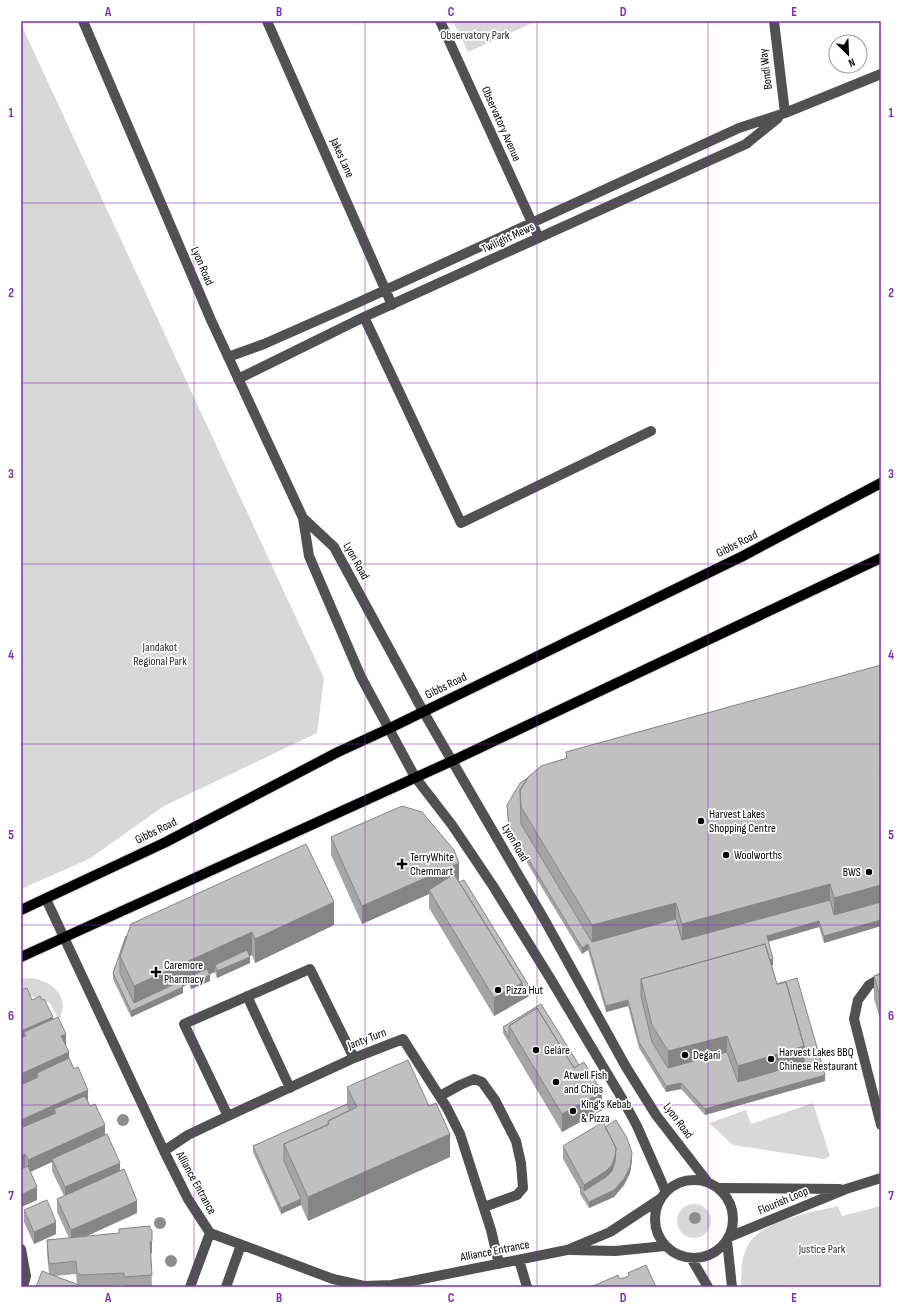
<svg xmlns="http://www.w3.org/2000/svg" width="902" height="1308" font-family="'Sofia Sans Condensed',sans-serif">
	<rect width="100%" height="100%" fill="#fff"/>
	<path fill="#d8d8d8" d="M453 21H537L468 52Z
		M21 24 324 678 317 733 164 806 89 859 21 889Z
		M31 978C53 981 71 997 59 1020L50 1003 21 992V979Z
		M813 1103 830 1156 824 1159 733 1145 709 1123 746 1110 751 1124Z
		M677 1221a17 17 0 1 1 34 0a17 17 0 1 1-34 0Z
		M838 1206 842 1216 881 1206V1287H741C741 1272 741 1255 750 1242 765 1220 813 1212 838 1206Z"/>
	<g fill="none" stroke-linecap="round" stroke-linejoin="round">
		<defs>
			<path id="major" d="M21 910 166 842 338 752 388 729 743 556 881 483
				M21 957 452 761 881 558"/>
		</defs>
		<use href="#major" stroke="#dbdbdb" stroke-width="12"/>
		<path stroke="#515151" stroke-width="10" d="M83 21 211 320 303 518 309 556 361 677 415 777 452 825 493 886 550 978 623 1100 637 1126 666 1192
			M267 21 392 305
			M440 21 539 238
			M774 21 785 113
			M364 317 461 523 651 431
			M228 357 264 344 357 303 739 128 785 113 881 74
			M238 379 364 317 746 144 778 118
			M303 518 334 547 423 711 544 919 626 1067 656 1115 707 1181
			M46 899 164 1151 188 1199 210 1233 333 1279 364 1286 392 1285 567 1250 610 1232 660 1199
			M881 978 869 985 858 1000 854 1019 881 1125
			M247 996 290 1088
			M440 1096 460 1085 474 1079 482 1082 495 1100 516 1141 521 1163 523 1188 517 1195 484 1207
			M228 1116 184 1024 310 969 354 1058
			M164 1151 188 1135 228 1116 354 1058 403 1039 447 1108 460 1134 491 1230 499 1264
			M655 1219a39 39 0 1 1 78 0a39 39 0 1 1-78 0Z
			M720 1188 840 1189
			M729 1237 846 1189 881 1178
			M727 1241 732 1287
			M21 1249 26 1276 23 1287
			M571 1250 615 1251 665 1246
			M691 1258 708 1287
			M519 1260 527 1287
			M190 1287 210 1233
			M226 1287 241 1245"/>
		<use href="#major" stroke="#000" stroke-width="10"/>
	</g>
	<g fill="#8d8d8d">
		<circle cx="123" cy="1120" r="6"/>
		<circle cx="695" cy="1218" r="6"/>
		<circle cx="160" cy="1223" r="6"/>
		<circle cx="171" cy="1261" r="6"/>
	</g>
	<path fill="#a5a5a5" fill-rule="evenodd" d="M881 665V926L824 943 819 927 768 942 773 965 772 966 777 984 825 1081 705 1115 681 1089 666 1092 639 1048 628 1006 606 1012 588 950 582 954 509 833 507 812V805L528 778 566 759V752Z
		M331 837 459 881 531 995 494 1016 429 908V894L362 924 331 855Z
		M334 925 255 963 252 955 250 956V963L217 978 215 972 210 974V981L191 989 189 984 183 986V993L131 1017 113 979V973L127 936Z
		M881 974V1022L874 999V976Z
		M21 990 32 1000 53 1019 66 1045 69 1058 90 1106 105 1134 137 1213 85 1237 152 1253 151 1254 152 1287H124V1285L92 1287H36L49 1274 47 1253V1240L69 1238 57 1212V1199L64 1196 52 1171V1162L30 1172 37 1200 21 1207ZM76 1274 77 1284 55 1276Z
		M541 1004 602 1110 562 1132 503 1033V1027Z
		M347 1087 450 1157 308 1221 301 1205 281 1214 253 1152V1146L347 1104Z
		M605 1127 632 1160 630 1173 624 1185 614 1197 589 1208 580 1194V1189L563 1159V1146Z
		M24 1210 56 1234 34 1244 24 1222Z"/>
	<path fill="#868686" d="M459 863V881L431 893 429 890V894L362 924V906Z
		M830 884V907L682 947V924Z
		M881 885V908L834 921V898Z
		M334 902V925L255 963V939Z
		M676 903V926L592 948V925Z
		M881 920V926L824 943V936Z
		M819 921V927L767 942V936Z
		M252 932V955L217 971 215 965V972L191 983 188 977 189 984 134 1009V986Z
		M588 944V950L582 954V948Z
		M250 957V963L217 978V971Z
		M773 959V965L646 1001Z
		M210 975V981L191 989V983Z
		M522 983 531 989V995L494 1016V998Z
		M183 987V993L131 1017V1011Z
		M628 1000V1006L606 1012V1006Z
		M53 1017V1029L26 1036 24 1032V1042L21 1044V1031Z
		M66 1034V1046L61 1036Z
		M727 1036V1059L668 1074V1051Z
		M804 1046V1069L738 1089V1066Z
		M69 1052V1065L38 1077 37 1073V1079L21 1086V1074Z
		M825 1075V1081L705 1115V1109Z
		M681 1083V1089L666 1092V1086Z
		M88 1090V1102L56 1113 54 1109V1117L21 1132V1120Z
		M602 1092V1110L562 1132V1114Z
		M105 1125V1138L52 1159V1162L28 1173V1160Z
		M450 1134V1157L308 1221V1197Z
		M616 1148V1160L612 1177 584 1195V1185Z
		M632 1153V1160L630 1173 624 1185 614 1197 589 1208V1202Z
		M25 1154V1166L21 1168V1156Z
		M120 1163V1175L65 1200V1187Z
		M37 1187V1200L21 1207V1195Z
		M301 1199V1205L281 1214V1208Z
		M137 1201V1213L71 1243V1230Z
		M56 1222V1234L34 1244V1232Z
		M152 1241V1253L150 1254V1242Z"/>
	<path fill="#c0c0c0" stroke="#868686" d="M881 665V767L880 768 881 771V885L834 898 830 884 682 924 676 903 592 925 521 807 520 790 528 777 541 766 567 758 566 752Z
		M528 778 520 790 521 824 592 942 676 919 682 940 830 900 834 915 881 902V920L824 936 819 921 767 936 773 959 770 960 765 944 641 979V996L652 1042 668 1068 727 1052 738 1082 804 1063V1046L786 982 777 984 797 978 825 1075 705 1109 681 1083 666 1086 639 1042 628 1000 606 1006 588 944 582 948 509 827 507 805 520 783Z
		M402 806 422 812 454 850 459 863 362 906 331 837Z
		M306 844 334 902 255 939 252 932 134 986 120 956 131 924Z
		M454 874 522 983 494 998 429 890Z
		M464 880 531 989 522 995V983L459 882Z
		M126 936H127L120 956V973L134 1003 181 981 183 987 131 1011 113 973Z
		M765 944 777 984 786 982 804 1046 738 1066 727 1036 668 1051 652 1025 641 979Z
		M247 950 250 957 217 971 215 965Z
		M207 969 210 975 191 983 188 977Z
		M881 974V999L874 976Z
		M27 988 32 1000 40 996 42 1000 44 999 53 1017 21 1031V990Z
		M541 1004 579 1065 574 1068 537 1008 509 1026V1038L503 1027Z
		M537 1008 574 1068 584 1062 602 1092 562 1114 509 1026Z
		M58 1017 66 1034 61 1036 69 1052 21 1074V1038L26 1036 24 1032Z
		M69 1058 74 1069 78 1067 88 1090 21 1120V1085L38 1077 37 1073Z
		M408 1060 429 1106 436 1103 450 1134 308 1197 284 1144 329 1124 328 1121 357 1107 347 1087Z
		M85 1096 90 1106 95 1104 105 1125 28 1160 25 1154 21 1156V1128L56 1113 54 1109Z
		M347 1104 350 1110 328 1121V1125L284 1144V1161L301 1199 281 1208 253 1146Z
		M616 1120 627 1138 632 1153 630 1167 624 1179 614 1190 589 1202 580 1188 582 1187 584 1191 606 1177 612 1171 615 1162 616 1148 605 1127Z
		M603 1122 616 1148 615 1156 612 1165 606 1171 584 1185 563 1146Z
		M107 1134 120 1163 65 1187 52 1159Z
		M28 1166 37 1187 21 1195V1169Z
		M124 1169 137 1201 71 1230 57 1199Z
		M47 1200 56 1222 34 1232 24 1210Z
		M150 1226V1229L152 1230V1241L150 1242 152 1275 124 1277V1273L81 1275 77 1273 76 1261 49 1264 47 1240 119 1233V1229Z
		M646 1265 656 1287H591L618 1275 620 1279 629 1276 628 1273Z
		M42 1271 84 1287H36Z"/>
	<path fill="none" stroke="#7b2cbf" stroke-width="1" stroke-opacity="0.55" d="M194 21V1287M365 21V1287M537 21V1287M708 21V1287M21 203H881M21 383H881M21 564H881M21 744H881M21 925H881M21 1105H881"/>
	<g fill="#000" stroke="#fff" stroke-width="1.5">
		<circle cx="701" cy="821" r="4"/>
		<circle cx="726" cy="855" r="4"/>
		<path d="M400 858h4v4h4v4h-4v4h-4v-4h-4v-4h4z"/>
		<circle cx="869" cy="872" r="4"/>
		<path d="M154 966h4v4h4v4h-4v4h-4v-4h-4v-4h4z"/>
		<circle cx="498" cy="990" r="4"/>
		<circle cx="536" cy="1050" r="4"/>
		<circle cx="685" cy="1055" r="4"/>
		<circle cx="771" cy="1059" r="4"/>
		<circle cx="556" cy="1082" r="4"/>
		<circle cx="573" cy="1111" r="4"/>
	</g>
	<g text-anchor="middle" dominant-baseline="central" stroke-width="3.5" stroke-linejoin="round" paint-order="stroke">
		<g font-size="12" fill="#2f2f2f" stroke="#fff">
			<text x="475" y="35">Observatory Park</text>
			<text x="160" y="647">Jandakot<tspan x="160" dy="14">Regional Park</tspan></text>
			<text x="822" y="1249">Justice Park</text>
		</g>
		<g font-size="12" fill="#000" stroke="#fff">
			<text transform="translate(766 69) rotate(-97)">Bondi Way</text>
			<text transform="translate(501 124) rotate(66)">Observatory Avenue</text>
			<text transform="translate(342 158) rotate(66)">Jakes Lane</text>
			<text transform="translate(508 238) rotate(-25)">Twilight Mews</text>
			<text transform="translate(202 266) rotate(67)">Lyon Road</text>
			<text transform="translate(737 544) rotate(-27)">Gibbs Road</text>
			<text transform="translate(356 561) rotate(61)">Lyon Road</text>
			<text transform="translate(446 686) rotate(-26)">Gibbs Road</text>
			<text transform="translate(156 831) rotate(-26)">Gibbs Road</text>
			<text transform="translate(515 843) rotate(60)">Lyon Road</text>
			<text transform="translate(367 1039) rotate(-21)">Janty Turn</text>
			<text transform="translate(678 1121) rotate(53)">Lyon Road</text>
			<text transform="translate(196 1183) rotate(61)">Alliance Entrance</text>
			<text transform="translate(783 1201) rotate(-23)">Flourish Loop</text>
			<text transform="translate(495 1251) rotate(-11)">Alliance Entrance</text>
		</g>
		<g font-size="12" fill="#000" stroke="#fff" text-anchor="start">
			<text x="709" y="814">Harvest Lakes<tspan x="709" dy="14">Shopping Centre</tspan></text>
			<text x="734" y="855">Woolworths</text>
			<text x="410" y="857">TerryWhite<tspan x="410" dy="14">Chemmart</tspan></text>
			<text x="861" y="872" text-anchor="end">BWS</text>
			<text x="164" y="965">Caremore<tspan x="164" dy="14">Pharmacy</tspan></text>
			<text x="506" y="990">Pizza Hut</text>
			<text x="544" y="1050">Geláre</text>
			<text x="779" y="1052">Harvest Lakes BBQ<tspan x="779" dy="14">Chinese Restaurant</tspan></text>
			<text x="693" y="1055">Degani</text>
			<text x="564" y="1075">Atwell Fish<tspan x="564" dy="14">and Chips</tspan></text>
			<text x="581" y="1104">King's Kebab<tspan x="581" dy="14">&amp; Pizza</tspan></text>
		</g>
	</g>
	<rect width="902" height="1308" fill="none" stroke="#ffffff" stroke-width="44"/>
	<g transform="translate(848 54) rotate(156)"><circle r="19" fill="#ffffff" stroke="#999999"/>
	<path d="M0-3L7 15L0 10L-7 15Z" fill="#000000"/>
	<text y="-6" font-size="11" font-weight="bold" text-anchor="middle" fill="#000000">N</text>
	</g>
	<rect x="22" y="22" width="858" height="1264" fill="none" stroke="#7b2cbf" stroke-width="1.5"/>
	<g font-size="13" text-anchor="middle" font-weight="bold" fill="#7b2cbf">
		<text x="108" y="16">A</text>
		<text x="279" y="16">B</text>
		<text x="451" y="16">C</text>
		<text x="623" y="16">D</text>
		<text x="794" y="16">E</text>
		<text x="11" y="117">1</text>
		<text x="891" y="117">1</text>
		<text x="11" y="297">2</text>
		<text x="891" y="297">2</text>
		<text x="11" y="478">3</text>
		<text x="891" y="478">3</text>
		<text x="11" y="659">4</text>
		<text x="891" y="659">4</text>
		<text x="11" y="839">5</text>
		<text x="891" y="839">5</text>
		<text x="11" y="1020">6</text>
		<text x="891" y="1020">6</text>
		<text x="11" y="1200">7</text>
		<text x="891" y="1200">7</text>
		<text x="108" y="1302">A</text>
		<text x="279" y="1302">B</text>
		<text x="451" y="1302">C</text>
		<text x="623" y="1302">D</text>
		<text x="794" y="1302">E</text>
	</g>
</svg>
